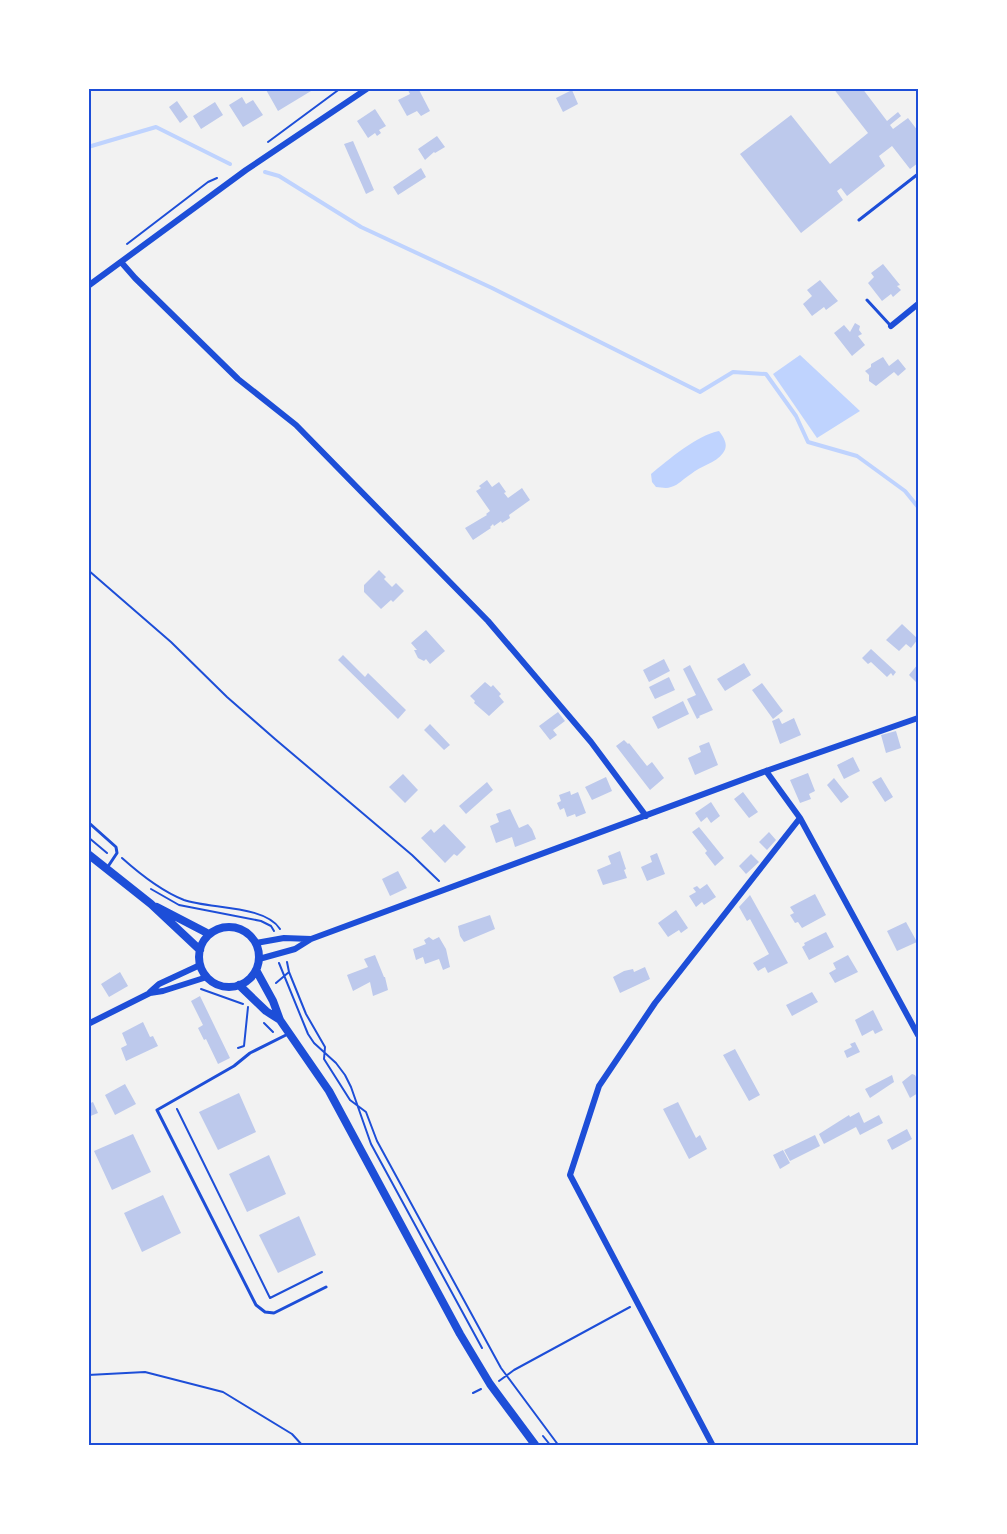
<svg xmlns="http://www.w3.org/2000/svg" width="1007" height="1534" font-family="'PT Sans Narrow',sans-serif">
	<rect width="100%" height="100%" fill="#f2f2f2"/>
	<path fill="#bfd3fe" d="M800 355 860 411 817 438 773 374Z
		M719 431C724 438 729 445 723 453 716 463 700 466 691 474 684 478 679 485 671 487 666 489 661 487 656 487L652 482 651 474C668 460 697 435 719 431Z"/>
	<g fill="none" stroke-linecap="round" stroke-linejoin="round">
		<path stroke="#bfd3fe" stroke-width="4" d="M88 147 156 127 230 164
			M265 172 279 176 361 227 492 288 700 392 733 372 766 374 796 416 808 442 857 456 905 491 918 507"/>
	</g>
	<path fill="#bdc9ec" d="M265 88H316L278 111Z
		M407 88H418L430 111 421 116 417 111 407 116 398 100 410 94Z
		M833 88H862L887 121 898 112 901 116 890 125 893 129 908 118 918 131V163L910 169 892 146 879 156 885 166 847 196 841 188 837 191 843 200 801 233 740 154 791 115 830 164 868 133Z
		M572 90 578 104 563 112 556 98Z
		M242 97 246 104 253 100 263 115 243 127 229 105Z
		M177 101 188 117 180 123 169 107Z
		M215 102 223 115 201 129 193 116Z
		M375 109 386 126 379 130 381 133 377 136 375 133 368 138 357 121Z
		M437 136 445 147 435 153 434 152 425 160 418 149Z
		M353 141 374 190 366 194 344 144Z
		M421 168 426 177 398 195 393 187Z
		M883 264 900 285 897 286 901 290 893 297 891 294 882 301 868 283 874 277 871 273Z
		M820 280 838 301 826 310 824 307 812 316 803 304 812 296 807 290Z
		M855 323 860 326 859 330 862 334 858 336 865 345 852 356 834 333 844 325 850 332Z
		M883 357 889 366 898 359 906 369 898 376 894 372 876 386 869 381V375L865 371 871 367V364Z
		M487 480 492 487 499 482 506 492 504 493 508 498 522 488 530 500 509 515 510 518 502 523 501 521 494 526 493 524 490 527 491 528 473 540 465 528 487 515 486 514 490 511 476 491 481 488 479 486Z
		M379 570 386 577 384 579 392 587 396 583 404 591 393 602 391 600 381 609 364 592V585Z
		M902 624 918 639 911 648 906 644 899 651 886 640Z
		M426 630 445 651 430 664 426 659 424 661 418 658 414 650H417L411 643Z
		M871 649 896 672 893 676 891 673 887 677 871 662 868 664 862 658Z
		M343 655 365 677 368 673 406 710 398 719 338 660Z
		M664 659 670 671 649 682 643 670Z
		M744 663 751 675 725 691 717 679Z
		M918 664V684L909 675Z
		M690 665 713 710 699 716 700 717 697 719 687 699 696 695 683 669Z
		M669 677 675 690 655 699 649 687Z
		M485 682 491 687 493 685 501 694 499 696 504 702 489 716 474 703 475 701 470 696Z
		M762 683 783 711 773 719 752 690Z
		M683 701 689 714 658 729 652 717Z
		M558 712 565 721 553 730 557 735 550 740 539 726Z
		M779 718 782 724 794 718 801 735 780 744 772 721Z
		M430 724 450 745 444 750 424 730Z
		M896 731 901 748 886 753 881 735Z
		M624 740 628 744 629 743 647 766 652 762 664 778 650 790 616 746Z
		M709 742 718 765 695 775 688 758 701 752 699 746Z
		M853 757 860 771 844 779 837 765Z
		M808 773 815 791 809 794 811 799 800 803 790 780Z
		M403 774 418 790 405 803 389 787Z
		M606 777 612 791 592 800 585 787Z
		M881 777 893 797 885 802 872 782Z
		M834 778 849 797 841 803 827 785Z
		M487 782 493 790 466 814 459 806Z
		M570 791 571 795 578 792 586 813 576 817 575 814 567 817 564 808 560 810 557 803 561 801 559 795Z
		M743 792 758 812 749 818 734 799Z
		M711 802 720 816 711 823 707 817 701 822 695 813Z
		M510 809 519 828 528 824 532 829 536 839 515 847 512 837 496 843 490 826 499 822 496 814Z
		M444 824 466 847 457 856 454 854 445 863 421 838 431 829 434 833Z
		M699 827 724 858 715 866 705 853 707 851 692 832Z
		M769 832 776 840 767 850 759 842Z
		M620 851 626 869 624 870 627 878 603 885 597 870 611 864 608 856Z
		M657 853 665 874 647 881 641 867 652 862 650 856Z
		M751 854 759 862 746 874 739 866Z
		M398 871 407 888 390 896 382 879Z
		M707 884 716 897 704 905 702 902 696 907 689 896 696 892 693 888 697 886 700 889Z
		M815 894 826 915 802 928 798 922 795 923 790 915 794 913 790 907Z
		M750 895 788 963 768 973 765 967 758 971 753 963 769 954 750 919 747 921 739 907Z
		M676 910 688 928 681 933 679 930 668 937 658 923Z
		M490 915 495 929 464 942 460 936 458 926Z
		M906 922 917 942 897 951 887 931Z
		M826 932 834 947 809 960 802 947 805 945 804 943Z
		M429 937 433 940 439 937 446 949 450 967 443 970 439 959 425 964 423 957 416 960 413 949 426 944 424 940Z
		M375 955 384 977H385L388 990 373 996 370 982 353 991 347 975 368 967 364 959Z
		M848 955 858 972 835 983 829 973 836 969 833 963Z
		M645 967 650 979 620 993 613 977 624 971 633 969 634 972Z
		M120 972 128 986 109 997 101 984Z
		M812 992 818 1002 792 1016 786 1005Z
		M200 996 230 1058 218 1064 206 1039 204 1040 198 1028 203 1025 191 1001Z
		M873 1010 883 1030 875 1034 873 1030 862 1036 855 1020Z
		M143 1022 150 1037 153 1036 158 1046 126 1061 121 1048 127 1045 122 1033Z
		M855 1042 860 1052 847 1058 844 1051 852 1047 850 1044Z
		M735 1049 760 1095 749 1101 723 1055Z
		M912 1074 915 1075 918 1081V1093L910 1098 902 1082Z
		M892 1075 894 1082 870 1098 865 1089Z
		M125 1084 136 1104 115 1115 105 1095Z
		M239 1093 256 1132 218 1150 199 1112Z
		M93 1102 98 1113 88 1117V1104Z
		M678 1102 696 1138 700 1135 707 1149 689 1159 663 1109Z
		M859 1112 864 1123 879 1115 883 1123 860 1135 856 1127 824 1144 819 1134 849 1115 850 1117Z
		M907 1129 912 1139 892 1150 887 1140Z
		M133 1134 151 1172 112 1190 94 1151Z
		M815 1135 820 1146 790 1161 784 1150Z
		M783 1150 790 1163 780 1169 773 1155Z
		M269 1155 286 1194 247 1212 229 1174Z
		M163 1195 181 1233 142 1252 124 1213Z
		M299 1216 316 1255 278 1273 259 1235Z"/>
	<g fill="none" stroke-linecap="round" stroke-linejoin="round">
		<path stroke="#1d4ed8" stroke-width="2" d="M268 142 341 88
			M127 244 208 182 217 178
			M88 570 171 642 227 697 275 739 412 855 439 881
			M88 837 107 853
			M122 858C141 875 161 891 184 900 209 909 265 905 280 929
			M151 889 179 905 261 921 271 926 274 931
			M279 963 308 1034 314 1043 336 1063 345 1075 351 1087 371 1144 482 1348
			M289 972 306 1014 325 1047 324 1059 350 1100 366 1112 377 1141 501 1368 559 1446
			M276 983 289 972 287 962
			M201 989 243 1004
			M264 1023 273 1032
			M238 1048 244 1046 248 1007
			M177 1109 270 1298 322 1272
			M88 1375 145 1372 223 1392 292 1434 303 1446
			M499 1381 514 1370 630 1307
			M473 1393 481 1389
			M543 1436 551 1446"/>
		<path stroke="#1d4ed8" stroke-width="3" d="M859 220 918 174
			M867 300 890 325
			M88 822 116 847 117 853 107 868
			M288 1034 250 1053 234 1066 157 1110 256 1305 265 1312 274 1313 326 1287"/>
		<path stroke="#1d4ed8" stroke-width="6" d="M121 262 135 278 238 379 296 425 488 621 591 742 646 816
			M88 286 246 170 368 88
			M891 326 918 304
			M766 771 800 818 918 1035
			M256 943 284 938 311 939
			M259 959 295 949 311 939 766 771 918 718
			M150 992 159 984 200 965
			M88 1024 150 993 163 991 207 977
			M713 1446 570 1175 599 1086 655 1003 800 818"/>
		<path stroke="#1d4ed8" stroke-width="8" d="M88 854 151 904 200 950
			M157 907 209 934
			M199 957a30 30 0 1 1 60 0a30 30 0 1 1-60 0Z
			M256 970 273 1001 280 1020 329 1091 460 1334 490 1384 536 1446
			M239 985 266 1011 280 1020"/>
	</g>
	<rect width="1007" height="1534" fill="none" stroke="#ffffff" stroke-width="180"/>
	<rect x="90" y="90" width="827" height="1354" fill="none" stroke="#1d4ed8" stroke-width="2"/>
</svg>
